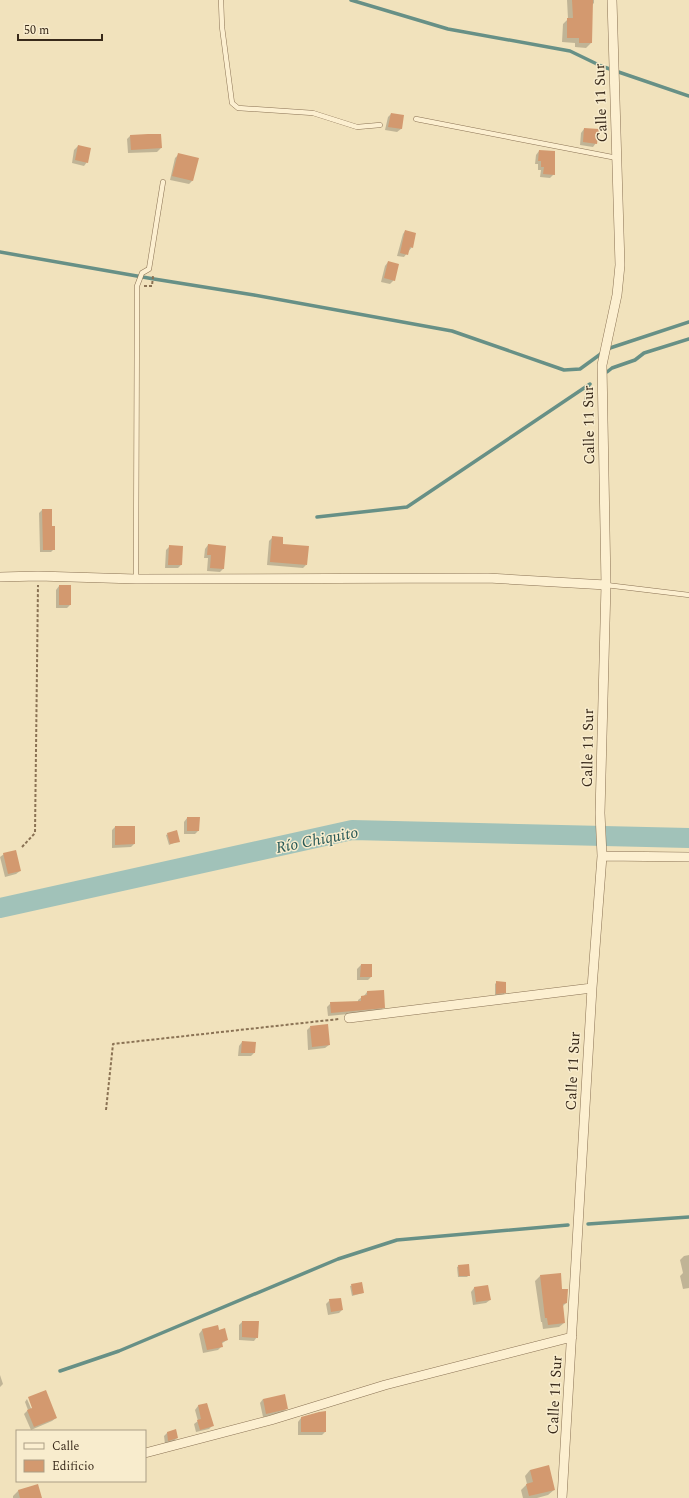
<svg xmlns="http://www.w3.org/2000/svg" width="689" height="1498" font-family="Spectral,serif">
	<rect width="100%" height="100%" fill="#f1e2bc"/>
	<path fill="#0003" d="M567 0H594V3L592 5 591 43 586 48 575 47V43L562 42 563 24 568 19Z
		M391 114 403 116 401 129 397 132 385 130 388 117Z
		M584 129 596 143 593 147 580 145 581 133Z
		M130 136 161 148 157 152 128 153 127 139Z
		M78 146 87 162 84 166 72 163 74 150Z
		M539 151 554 174 550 178 540 177 541 170H538V164H535L536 155Z
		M178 155 197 159 192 181 189 184 170 180 175 158Z
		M405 231 412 247 404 257 397 256 403 234Z
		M388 262 394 280 390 284 381 282 385 266Z
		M42 510 51 527 54 549 51 552H40L39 513Z
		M273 537 282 545 306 565 303 568 267 565 269 541Z
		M208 545 224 568 220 572 207 571 208 558H204L205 549Z
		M170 546 181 565 178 568H165L166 550Z
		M59 586 70 605 67 608H56V590Z
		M187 818 198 831 195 834H184V822Z
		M115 827 134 844 131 847 112 848V830Z
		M168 834 179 841 169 845 166 835Z
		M4 854 20 871 16 874 5 877 0 857Z
		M361 965 371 977 368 980H357V969Z
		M497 982 505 992 504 994 495 995V984Z
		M367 992 384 1007 380 1011 328 1016 327 1007 331 1003 358 1002V1000L362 997 364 996Z
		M310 1027 329 1045 325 1048 308 1050 307 1030Z
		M242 1042 254 1053 251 1056H238L239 1046Z
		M689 1255V1288L683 1289 680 1276 683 1273 680 1260 684 1256Z
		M459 1266 469 1275 467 1277H458L457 1267Z
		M540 1276 561 1290 566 1303 562 1307 564 1323 559 1327 543 1329 542 1322H541L535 1281Z
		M361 1283 363 1293 352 1296 350 1286Z
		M487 1286 490 1300 486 1303 473 1305 471 1292 474 1288Z
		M330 1300 342 1310 339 1313 328 1315 326 1304Z
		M242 1322 257 1337 254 1341 239 1340V1325Z
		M218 1326 219 1331 227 1340 221 1344 222 1346 218 1350 203 1353 199 1334 202 1330Z
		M0 1375 3 1384 0 1387Z
		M45 1391 56 1418 52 1421 31 1430 24 1414 28 1410 25 1402 27 1399 33 1413 35 1412 29 1398H28Z
		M263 1399 287 1408 283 1412 263 1417 260 1403Z
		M207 1404 212 1426 209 1429 196 1432 194 1424 198 1421 195 1410 198 1406Z
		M301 1418 325 1432 322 1435H298V1422Z
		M176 1431 177 1438 174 1441 165 1444 164 1436 167 1433Z
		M530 1470 554 1490 548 1495 537 1498H523L521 1490 527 1484 525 1476Z
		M37 1485 41 1498H13V1496L18 1491Z"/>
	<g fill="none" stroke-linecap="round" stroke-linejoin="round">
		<path stroke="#679086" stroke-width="3.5" d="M351 0 448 29 570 51 601 66 689 96
			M0 252 154 279 254 295 452 331 564 370 580 369 602 353
			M607 349 689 322
			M607 372 612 368 635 360 644 353 689 339
			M586 402 588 386 589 385
			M317 517 407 507 590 384
			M588 1224 689 1217
			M60 1371 119 1351 338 1259 397 1240 568 1225"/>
		<path stroke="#a1c2b9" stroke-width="20" d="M0 908 352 830 689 838"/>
	</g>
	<path fill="#d3996f" d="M572 0H593L592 43H579V38H567V18H573Z
		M391 113 404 115 402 129 388 127Z
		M584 128 599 129 597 144 583 142Z
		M148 134H161L162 148 131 150 130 135Z
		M78 145 91 148 88 163 75 160Z
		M539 150 555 151V175L543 174 544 167H541V161H538Z
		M178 153 199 158 193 181 172 176Z
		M405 230 416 233 413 248 410 247 408 255 400 253Z
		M388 261 399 264 395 281 384 278Z
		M42 509H52V526H55V550H43Z
		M272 536 283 537V544L309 546 307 565 270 562Z
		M208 544 226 546 224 569 210 568 211 555H207Z
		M169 545 183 546 182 565H168Z
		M59 585H71V605H59Z
		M187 817H200L199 831H187Z
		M115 826H135V844L115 845Z
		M177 830 180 842 170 844 167 833Z
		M16 850 21 871 8 874 3 853Z
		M361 964H372V977H360Z
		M496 981 506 982V993L496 994Z
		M384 990 385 1008 331 1013 330 1002 361 1001V996L367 995V991Z
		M328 1024 330 1045 312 1047 310 1026Z
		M242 1041 256 1042 255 1053H241Z
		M469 1264 470 1276H459L458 1265Z
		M561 1273 562 1289H568L567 1303 563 1304 565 1323 548 1325 547 1318H545L540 1275Z
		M362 1282 364 1293 353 1295 351 1284Z
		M488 1285 491 1300 476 1302 474 1287Z
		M341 1298 343 1310 331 1312 329 1299Z
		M242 1321H259L258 1338 242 1337Z
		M218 1325 219 1330 225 1328 228 1340 222 1342 223 1347 207 1350 202 1329Z
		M46 1390 57 1418 34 1427 27 1410 32 1408 28 1397Z
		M285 1394 288 1409 266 1414 263 1399Z
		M207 1403 214 1426 200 1430 197 1420 201 1419 198 1405Z
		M326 1411V1432H301V1417L319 1412Z
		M176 1429 178 1438 168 1441 167 1432Z
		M549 1465 555 1490 529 1496 526 1484 533 1482 530 1470Z
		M38 1484 42 1498H20L18 1490Z"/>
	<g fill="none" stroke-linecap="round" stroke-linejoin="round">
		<defs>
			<path id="lane" d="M221 0 222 27 232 103 238 108 313 113 357 127 380 125
				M416 119 617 158
				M136 579 137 286 142 273 149 269 163 182
				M606 585 689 595"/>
			<path id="street" d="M0 577 38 576 136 579 488 578 606 585
				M602 856 689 857
				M349 1018 592 988
				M145 1453 271 1420 385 1385 572 1337
				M562 1498 592 988 602 856 600 813 606 585 602 365 617 295 620 265 612 0"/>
		</defs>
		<use href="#lane" stroke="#8a7254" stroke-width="5.5"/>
		<use href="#street" stroke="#8a7254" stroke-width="10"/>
		<path stroke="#8a7254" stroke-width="2" stroke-dasharray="3 2" stroke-linecap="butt" d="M144 286H152L153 276
			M22 847 35 833 38 585
			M106 1110 113 1044 339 1019"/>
		<use href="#lane" stroke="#fcefd0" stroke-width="4.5"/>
		<use href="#street" stroke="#fcefd0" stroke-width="9"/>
	</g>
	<g text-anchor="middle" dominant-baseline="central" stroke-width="3" stroke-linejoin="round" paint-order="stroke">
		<g font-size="15" fill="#38291a" stroke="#f8eccd">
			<text transform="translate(601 103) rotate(-92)">Calle 11 Sur</text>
			<text transform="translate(589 425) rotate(-91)">Calle 11 Sur</text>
			<text transform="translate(588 748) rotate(-89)">Calle 11 Sur</text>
			<text transform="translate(573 1071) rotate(-87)">Calle 11 Sur</text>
			<text transform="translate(555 1395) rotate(-87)">Calle 11 Sur</text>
		</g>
		<g font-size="16" font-style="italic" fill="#285957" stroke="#f8eccd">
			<text transform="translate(317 840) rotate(-11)">Río Chiquito</text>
		</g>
	</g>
	<rect x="16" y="1430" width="130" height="52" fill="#f8eccd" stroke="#ab9e85"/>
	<rect x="24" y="1443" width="20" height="6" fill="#fcefd0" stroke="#ab9e85"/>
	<text x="52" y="1450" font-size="12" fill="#38291a">Calle</text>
	<rect x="24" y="1460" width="20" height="12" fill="#d3996f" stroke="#ab9e85"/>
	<text x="52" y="1470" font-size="12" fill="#38291a">Edificio</text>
	<path d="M18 34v6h84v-6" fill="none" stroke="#38291a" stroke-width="2"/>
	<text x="24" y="34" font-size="12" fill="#38291a" stroke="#f8eccd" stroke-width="3" paint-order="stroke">50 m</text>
</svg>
